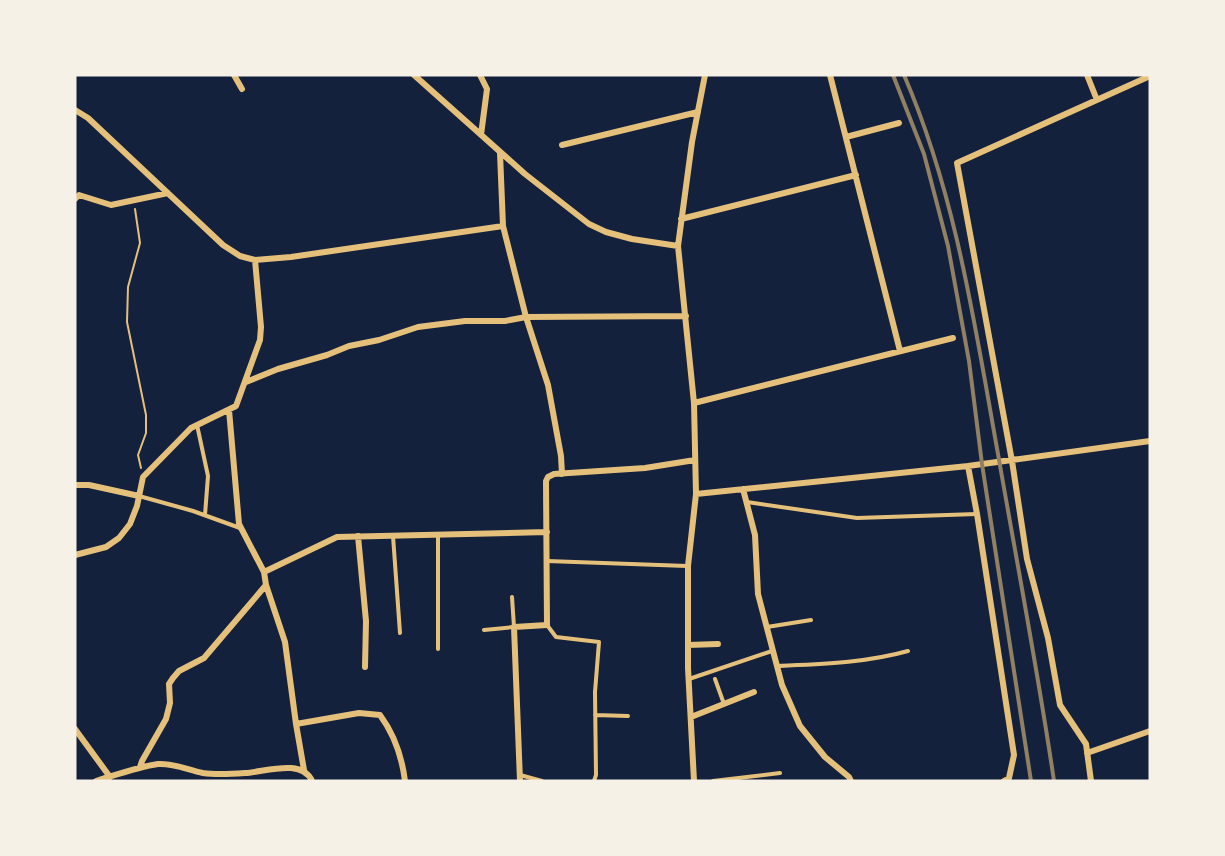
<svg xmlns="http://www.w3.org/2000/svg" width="1225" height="856" font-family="Arial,sans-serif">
	<rect width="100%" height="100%" fill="#14213d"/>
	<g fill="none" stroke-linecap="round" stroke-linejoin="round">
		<path stroke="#e5c07b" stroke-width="2" d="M135 209 140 243 128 287 127 322 146 415V433L138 455 141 468"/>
		<path stroke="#e5c07b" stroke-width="4" d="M197 425 208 476 205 515
			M139 496 193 511 240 528
			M747 502 857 518 977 514
			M393 536 400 633
			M547 561 687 566
			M547 625 556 637 599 642 595 692 596 775 594 781
			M767 627 811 620
			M484 630 514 627 512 597
			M438 649V534
			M777 666C821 664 865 663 908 651
			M689 679 772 651
			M715 679 724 704
			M595 715 628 716
			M520 775 542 781
			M713 781 780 773"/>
		<path stroke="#e5c07b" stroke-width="6" d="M234 75 242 89
			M414 75 525 174 589 224 606 232 632 239 678 246
			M480 75 487 89 481 135
			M830 75 900 351
			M1087 75 1097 100
			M75 110 88 118 223 245 240 256 255 260 291 257 503 226
			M846 137 899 123
			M562 145 698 112
			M500 153 503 226 526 317 548 385 561 456 562 474
			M75 199 79 195 111 205 168 193
			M681 219 856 175
			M246 382 278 369 327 355 349 346 379 340 418 327 465 321H505L526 317 686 316
			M694 403 953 338
			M229 410 239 524 264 572
			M968 466 977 514 1014 755 1009 778 1004 781
			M75 485H89L139 496
			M743 489 755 535 758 594 782 685 800 726 825 757 849 777 851 781
			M696 494 968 466 1150 441
			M358 536 366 621 365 667
			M75 555 106 547 119 538 130 524 137 506 143 477 191 428 236 406 260 340 261 327 255 260
			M688 645 718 644
			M691 717 754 692
			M296 724 359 713 380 715C394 734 402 757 405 781
			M75 729 110 777
			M1087 753 1150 731
			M140 767 142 761 166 719 170 703 169 684 173 678 179 671 204 658 266 585
			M304 770 296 724 285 642 266 585 264 572 337 537 547 532
			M96 781C116 775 137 767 158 764 174 763 188 770 203 773 217 775 231 774 245 773 265 772 302 758 312 781
			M520 781 514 627 547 625 546 481 548 477 554 474 645 468 695 460
			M694 781 688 668V566L696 494 694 403 678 246 692 142 705 75
			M1091 781 1086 744 1060 705 1048 638 1027 559 1012 461 957 163 1150 76"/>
		<path stroke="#918062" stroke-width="4" d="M893 75 924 154 948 246 969 361 982 464 1031 781
			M904 75C956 195 975 326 998 454 1017 563 1038 672 1054 781"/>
	</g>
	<rect width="1225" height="856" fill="none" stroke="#f6f1e7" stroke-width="153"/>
</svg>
